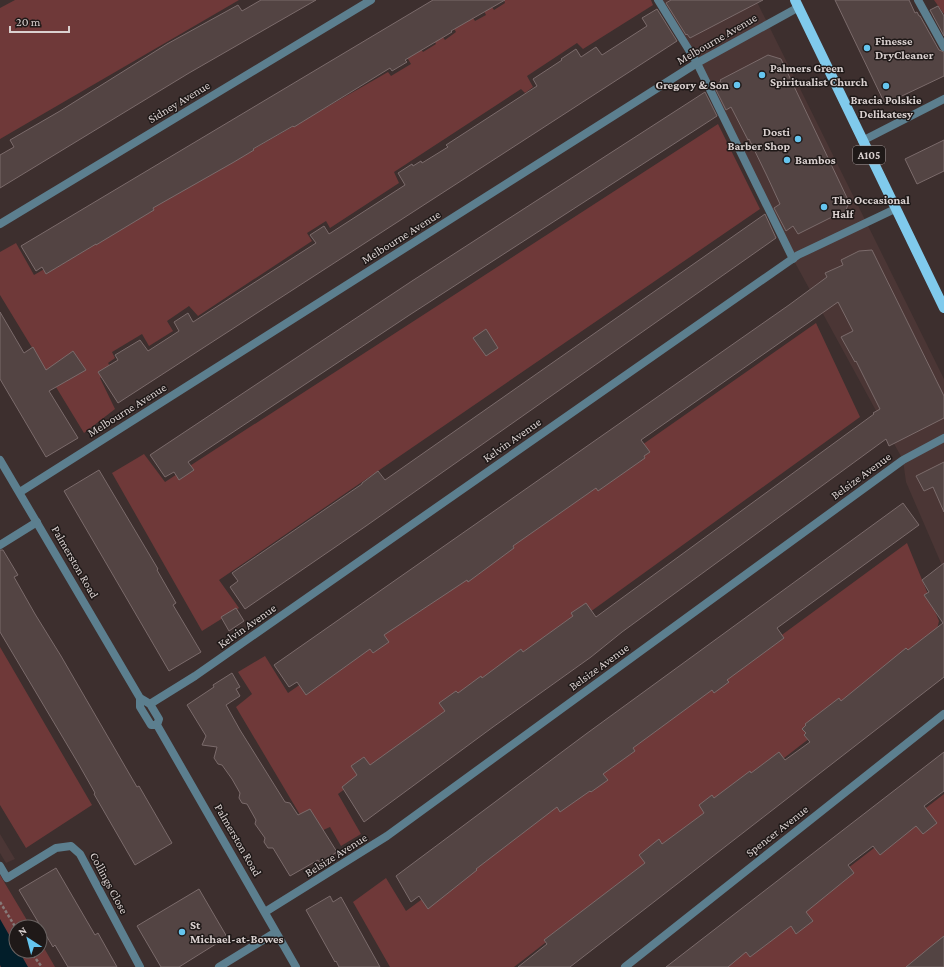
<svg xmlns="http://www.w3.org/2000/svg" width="944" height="967" font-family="'Crimson Pro',serif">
	<rect width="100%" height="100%" fill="#3d2f2e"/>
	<path fill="#4b3635" d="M658 0H756L944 379V570L906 482 903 460 793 259 697 63Z
		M0 834 15 859 6 863 0 853Z"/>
	<path fill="#6f3939" d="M15 0H239L0 139V8Z
		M504 0H651L653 5 583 49 577 43 527 76 533 87 525 93 521 89 394 172 399 183 330 228 326 221 307 233 312 241 198 316 189 306 167 321 173 331 149 346 142 334 112 352 115 358 108 363 112 369 100 378 115 409 84 433 0 295V252L16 243 34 275 388 72 391 76 411 64 405 54 418 45 423 52 436 44 432 37 439 32 445 40 456 32 452 25 470 14 475 21 486 15 482 7 489 3 494 10 505 3Z
		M934 0H944V14Z
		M718 124 760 209 219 580 239 608 202 631 112 473 144 454 165 482Z
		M816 323 860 417 338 794 361 834 341 846 330 827 312 835 236 707 252 694 238 672 265 656 288 693Z
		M907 543 939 621 934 642 514 967H390L353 902 386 878 406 911Z
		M0 647 92 805 26 848 0 805Z
		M944 794V949L922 967H720Z
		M0 875 31 927H16V951H40V941L55 967H0Z"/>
	<path fill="#021e2a" d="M0 919 16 947V951H19L28 967H1L0 965Z"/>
	<path fill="#534443" stroke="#7b6b6b" d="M261 0H316L189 73 0 188V155L14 147 10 140 60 111 167 44 238 5 242 11Z
		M433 0H505L451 31 452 32 405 60 407 62 392 71 390 68 294 127 293 126 253 149 254 150 234 162 153 208 154 210 96 245V244L46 274 42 267 36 271 21 246Z
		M671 0H763L690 38 687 34 686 35 666 3Z
		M835 0H909L915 13 917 12 919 16H920L939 50 944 52V76L885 104Z
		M938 6 944 16V36L930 10Z
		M657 9 677 41 118 403 98 372 118 360 115 355 140 340 148 351 179 331 174 322 188 313 193 322 316 243 310 235 324 226 329 234 405 185 398 173 412 164 413 166 421 161 422 163 448 147 446 145 537 86 533 79 562 60 561 59 576 49 581 57 596 47 602 55 647 26 642 18Z
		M768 55 781 59 849 202 846 210 798 234 793 226 786 231 774 208 780 204 767 176 749 139 748 140 731 107 726 110 714 86 721 81 720 80Z
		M705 92 717 116 411 314 188 462 194 470 179 480 174 472 165 477 150 455 412 281Z
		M944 140V171L917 184 905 159Z
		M765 214 776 238 366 526 245 609 230 587 238 581 232 573 362 484V483L378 471 385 480Z
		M872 250 944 396V418L889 446 886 439 622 632 591 657 493 727 364 822 342 787 357 775 351 766 364 757 370 765 445 711 439 703 456 691 458 693 481 676 482 678 521 649 523 652 573 616 571 613 586 603 596 617 874 414 873 413 880 409 856 361 855 362 841 337 853 331 838 302 641 440 650 452 644 456 645 458 598 491 596 488 513 546 514 548 468 582 467 580 384 635 389 642 373 653 370 649 306 695 297 682 289 687 274 665 789 305 827 277 825 273 843 265 841 260 859 251Z
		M0 312 24 353 33 347 46 370 73 351 86 370 49 391 78 438 46 457 0 379Z
		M486 329 498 348 486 356 473 338Z
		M944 462V512L933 487 924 491 916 476Z
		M99 470 158 569 157 570 176 603 173 605 201 652 169 671 64 491Z
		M903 503 919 525 777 628 784 638 727 680 729 682 714 693 712 690 633 748 635 751 603 774 608 780 591 792 590 791 560 812 557 807 476 869 477 870 428 909 419 896 411 902 396 876 586 734Z
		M0 550H3L18 575 14 577 35 614 61 656 137 787 139 786 172 843 135 865 94 794 95 793 78 763 0 632Z
		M944 563V677L570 967H518L547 944 544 940 645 863 639 855 659 839 662 844 704 813 699 805 712 795 714 798 750 771 751 773 779 752 785 760 810 742 804 735 806 733 802 729 806 725 805 724 839 698 841 701 906 648 908 650 943 623 924 595 929 592 922 580Z
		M236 608 244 621 229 631 221 617Z
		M232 673 240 687 236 689 240 696 226 705 240 730 285 802 290 803 298 815 310 809 337 852 320 863 318 860 290 876 273 848H268L264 842 265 838 255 824 256 820 247 804 242 803 239 798 240 793 232 779 222 765 218 764 214 758 217 747 202 745 206 736 187 705 214 687 213 685Z
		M944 752V791L924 806 937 823 923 834 916 826 880 855 873 846 848 865 854 873 806 912 813 921 796 934 791 926 750 957 746 952 728 967H666Z
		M56 868 95 935 98 933 117 967H68L55 945 53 947 19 890Z
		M199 889 227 937 179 967H161L137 926Z
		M330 896 333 902 341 897 380 967H339L336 961 335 962 306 910Z
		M944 936V967H906L929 948Z"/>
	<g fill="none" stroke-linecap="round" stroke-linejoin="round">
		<path stroke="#867a79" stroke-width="2.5" stroke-dasharray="3 2" stroke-linecap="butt" d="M0 902 16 928
			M30 951 42 967"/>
		<path stroke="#5c7f8f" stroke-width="8" d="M658 0 697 63 793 259
			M918 0 944 47
			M0 545 37 522
			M0 866 7 878 56 848 71 846 80 854 140 967"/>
		<path stroke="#5c7f8f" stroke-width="8" d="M862 141 944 99
			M0 224 371 0
			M0 460 140 698V707L151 725H157
			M20 492 697 63 799 7
			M140 698 150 704 159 719 157 725 296 967
			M150 704 195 676 798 255 895 209
			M265 912 387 836 903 460 944 438
			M219 967 276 932
			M625 967 944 714"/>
		<path stroke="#80caec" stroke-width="10" d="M795 0 944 308"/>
	</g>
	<g fill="#65c5ef" stroke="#1f1918" stroke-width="1.5">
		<circle cx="867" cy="48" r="4"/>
		<circle cx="762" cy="75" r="4"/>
		<circle cx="737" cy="85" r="4"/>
		<circle cx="886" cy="86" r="4"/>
		<circle cx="798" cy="139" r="4"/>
		<circle cx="787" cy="160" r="4"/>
		<circle cx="824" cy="207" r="4"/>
		<circle cx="182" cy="932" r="4"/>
	</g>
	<g text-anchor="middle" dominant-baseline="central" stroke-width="3" stroke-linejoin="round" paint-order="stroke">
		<rect fill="#1f1918" stroke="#a29a99" stroke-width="1" x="853" y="146" width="32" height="18" rx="3"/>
		<g font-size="11" font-weight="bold" fill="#dad1d0">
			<text x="869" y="155">A105</text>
		</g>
		<g font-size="12" fill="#dad1d0" stroke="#1f1918">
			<text transform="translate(717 39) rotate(-30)">Melbourne Avenue</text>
			<text transform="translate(179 102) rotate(-31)">Sidney Avenue</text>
			<text transform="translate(401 237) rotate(-32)">Melbourne Avenue</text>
			<text transform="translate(127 410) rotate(-32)">Melbourne Avenue</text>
			<text transform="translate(512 440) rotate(-35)">Kelvin Avenue</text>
			<text transform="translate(861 476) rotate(-36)">Belsize Avenue</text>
			<text transform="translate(75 562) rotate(60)">Palmerston Road</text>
			<text transform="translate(247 626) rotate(-35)">Kelvin Avenue</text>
			<text transform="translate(599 667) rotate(-36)">Belsize Avenue</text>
			<text transform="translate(777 831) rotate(-38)">Spencer Avenue</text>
			<text transform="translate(238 840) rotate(60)">Palmerston Road</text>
			<text transform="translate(336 855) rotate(-32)">Belsize Avenue</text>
			<text transform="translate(109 883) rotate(62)">Collings Close</text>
		</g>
		<g font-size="12" font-weight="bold" fill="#dad1d0" stroke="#1f1918" text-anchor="start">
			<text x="875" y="41">Finesse<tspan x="875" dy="14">DryCleaner</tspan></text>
			<text x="770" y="68">Palmers Green<tspan x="770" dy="14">Spiritualist Church</tspan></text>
			<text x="729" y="85" text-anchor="end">Gregory &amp; Son</text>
			<text x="886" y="100" text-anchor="middle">Bracia Polskie<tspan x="886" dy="14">Delikatesy</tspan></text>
			<text x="790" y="132" text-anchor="end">Dosti<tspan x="790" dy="14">Barber Shop</tspan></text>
			<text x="795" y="160">Bambos</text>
			<text x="832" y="200">The Occasional<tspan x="832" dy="14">Half</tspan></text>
			<text x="190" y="925">St<tspan x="190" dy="14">Michael-at-Bowes</tspan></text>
		</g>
	</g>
	<g transform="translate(28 939) rotate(324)"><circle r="19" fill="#1f1918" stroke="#6a6362"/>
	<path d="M0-3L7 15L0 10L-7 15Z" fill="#65c5ef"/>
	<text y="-6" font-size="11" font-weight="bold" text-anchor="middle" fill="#dad1d0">N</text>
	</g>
	<path d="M10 26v6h59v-6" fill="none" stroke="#dad1d0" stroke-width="2"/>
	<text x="16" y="26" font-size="12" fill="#dad1d0" stroke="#1f1918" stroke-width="3" paint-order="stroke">20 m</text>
</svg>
